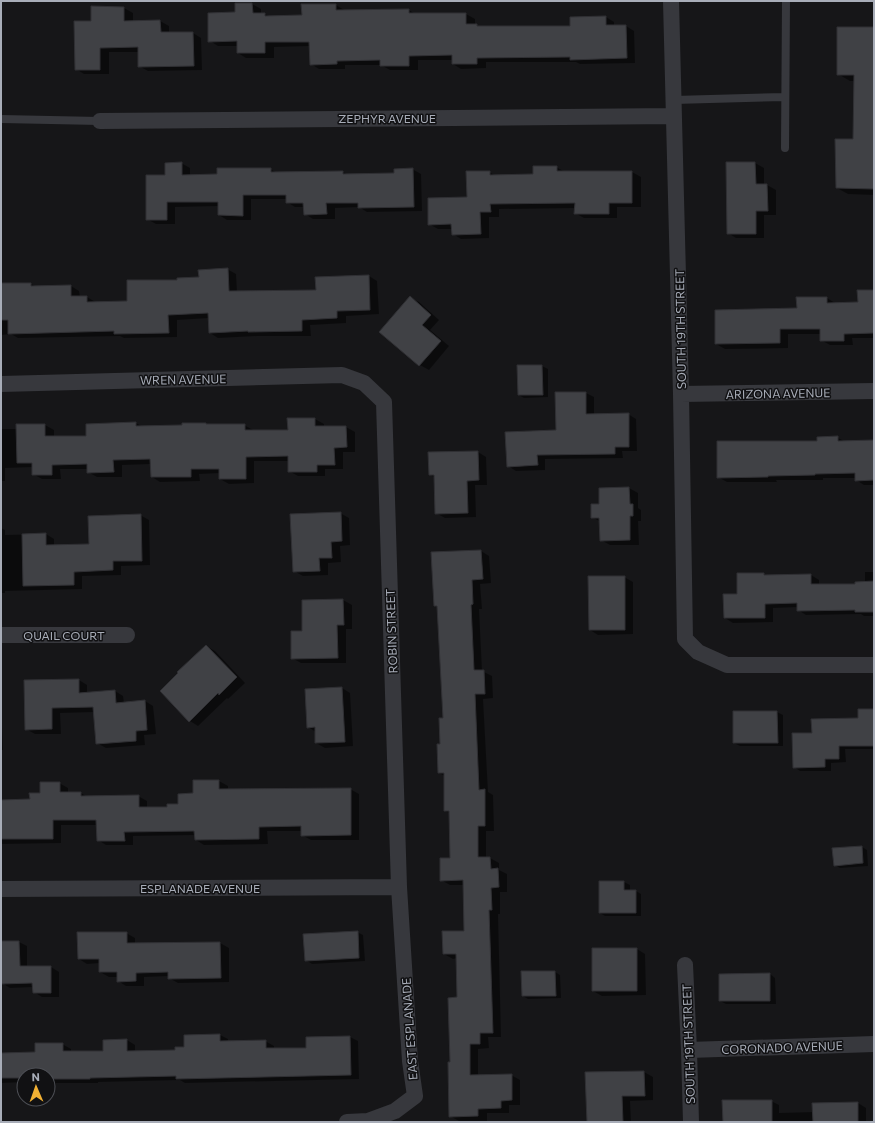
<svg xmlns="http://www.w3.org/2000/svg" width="875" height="1123" font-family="Commissioner,sans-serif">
	<rect width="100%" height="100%" fill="#161618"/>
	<path fill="#0007" d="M236 4H252L261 9V14H265L270 17 303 16 336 5 344 10V11L409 10 415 14H466L475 19V25L480 27H571L606 17 614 22V26H626L634 31 635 63 580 64 576 62H486V68L461 69 453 64V60H418V70H390L381 65H345V69H319L311 64 310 46 274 47V58H246L238 53V46H218L210 41 236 13Z
		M124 8 133 13V22L160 21 169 26V33H193L201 38 202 70 148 71 139 66V52H109V74H84L76 69 92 22Z
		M874 28V195L848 194 837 188 854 140 855 81H850L838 74Z
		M181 163 190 168V176L218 175 270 169 277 173 343 172 348 175 395 174 412 169 421 174 422 211 367 212 359 207 335 208V219H313L305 214 304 207H295L287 202V199H251V220H227L219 215V206L175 207V224H156L147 219 166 176Z
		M727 163H755L764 168V185H767L776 190V215H764V238H736L728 233Z
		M556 167 565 172H632L641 177V207H617V218H584L575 213 576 208 499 209V217H489V238L461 239 453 234V229H438L429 224 468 198 489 172 496 176 534 175Z
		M227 269 236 274 237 292 317 291 369 276 377 281 379 314 346 316V323L310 325 311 336H257L218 338 210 333 209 318 177 320V337L124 338 120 336 18 338 11 334 1 335V284H31L35 286H71L79 291 80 297H87L97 303 128 302 178 281 200 278Z
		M874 291V338H852L853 345H830L821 340V334H788V348L725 349 716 344 827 298 835 303H859Z
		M410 298 419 302 439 320 430 330 449 346 429 370 420 365 381 332Z
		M542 366 548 369V397L524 398 519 395Z
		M586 393 594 397V415L628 414 636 419 637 451H622L623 458 545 459V470L516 471 508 466 557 431Z
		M288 419H315L324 424V427H346L355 432V452H343V469H325V476H298L289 471V461H254V483L229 484 220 479V473L199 474 200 481 160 482 152 477 151 464 122 465V477H97L88 472V469H60L61 479H42L33 474V467L5 468V481H1V490V429H17L45 425 54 430V437H87V425L136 423 143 427 183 426V424H206L209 425H244L253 430V431H289Z
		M838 438 844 441H874V485H864L856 480V478H823V480H776L777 482H727L718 477 818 442Z
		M478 452 486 457 487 485H475L476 517 445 518 436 513 435 478 430 474Z
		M629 488 638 493V508L641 510V521H638L639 545H610L601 540V522L592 517Z
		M340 513 349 518 350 545 340 546 341 562 328 563V575L303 576 294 571Z
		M140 515 149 520 150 565 121 566V575L82 576V589L5 591V593H1V528L5 530V535L46 534 54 539V546L90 545Z
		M481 551 489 556 491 583 480 584 482 609H479L482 671 492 676 493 698 483 699 488 792 493 795 494 831H486V858H490L499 863V870L507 874V892H500V914H498L501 1037H488L489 1048 478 1049V1075H511L520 1080V1105H509V1113H487V1121H459L450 1116 451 1063 458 998 457 958 453 959 444 954 465 932 464 885H450L441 880 451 859 450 813 445 811V776L439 773 444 719 439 608 435 606Z
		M865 572H874V616H864L861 614 806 615 798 610V607L773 608V622L733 623 725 618 738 595 764 574 767 576 811 575 819 580V585H856L865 583Z
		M624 577 633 582V634L598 635 590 630Z
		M343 600 352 605V629H346V663H301L292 658 303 632Z
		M206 646 215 651 245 683 228 699 227 698 198 726 190 721Z
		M79 680 87 685V694L115 691 123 696 124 703 145 701 153 706 156 734 144 735 145 745 106 748 97 743 94 712 60 713 61 734H35L26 729Z
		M342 688 350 693 353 746 325 748 316 743V732L308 727Z
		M1 705 3 750H1Z
		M874 710V749H845L846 762 831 763V771H800L794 767 813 734 859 719Z
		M734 712H777L783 715V746H740L734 743Z
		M219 781 228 786V790L350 789 359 794V840H311L302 835V831H267L268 844 204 845 196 840 195 835 133 836V845H106L98 840 97 825H61V843L1 844V801L31 800 59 783 68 788V793H81L87 797 138 796 147 801V808H168L180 805 194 794Z
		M862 847 867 850 868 866 840 868 835 865Z
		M624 882 630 885V891H636L641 894V916H605L600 913Z
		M357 932 363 935 365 961 312 964 306 960Z
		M126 933 135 938V944L220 943 229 948V982L178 983 169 978V976L144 977V986H126L118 981V977H109L100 972V963L87 964 79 959Z
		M1 942H19L27 946V967H51L59 972V997H42L34 992 33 987 10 988 2 983Z
		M637 949 645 954 646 995 602 996 593 991Z
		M555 972 560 975 561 998 528 999 523 996Z
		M770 974 775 978 776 1004H726L720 1001Z
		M220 1035 228 1039V1042L265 1041 274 1046V1049H307L350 1037 358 1041 359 1079 185 1083 180 1080 98 1082V1083H48V1075H24V1082L1 1083V1054L36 1053 62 1044 71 1049V1052H104L127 1040 135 1045V1052L176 1051 185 1048Z
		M644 1072 653 1077V1100L630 1101 631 1122H588Z
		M771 1101 779 1105V1113L814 1112 858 1103 866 1108V1122H724Z"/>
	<path fill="#404145" stroke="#303034" d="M235 3H252L253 13H265V16L302 15 301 4H336V10L409 9V13H466V24H477V26H570V17L606 16V25H626L627 58 570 60V57L477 58V64H452V55L409 56V66H380V60L337 61V64L310 65 309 42H265V53H237V41L208 42V13L235 12Z
		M91 6 124 7V21L160 20 161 32H193L194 66 138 67V47L100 48V70H75L74 21H91Z
		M837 27H874V189L836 188 835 139H853L854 75H837Z
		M182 162V175L217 174V168H271V172L343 171V174L394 173V169L413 168 414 207 358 208V203H326L327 214 304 215 303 203H286V195H243V216L218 215V202H167V220H146V175H165V163Z
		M726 162H755L756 184H767L768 211H756V234H727Z
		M533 166H557V171H632V203H609V214H574L575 203 490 204 491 212H480L481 234 452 235 451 224 428 225V198L467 197 466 171H490V175L533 174Z
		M228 268 229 291 316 290 315 277 369 275 370 310 337 311V318L302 320V331L248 332V331L209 333 208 313 168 315 169 333 114 334V331L8 334V320H1V283H31V286L71 285V296H87V302L127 301V280H177V278L199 277 198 270Z
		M857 290H874V333L844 334V341H820V329H780V343L715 344V310L797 308 796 297H827V303L858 302Z
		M410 296 431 315 422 325 441 341 419 366 379 332Z
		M517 365H542L543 395H518Z
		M555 392H586V414L629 413V447H615V454L537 455 538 465 507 467 505 432 556 430Z
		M287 418H315V426H346L347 447 334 448 335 465H317V472H288V456L246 457V479H219V469H191V477H151L150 459 113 460 114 472 87 473V464L52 465V475H32V463H17L16 424H45V436H86V424L136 422V426L182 425V423H206V424H245V430H288Z
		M838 436V441L874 440V480L855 481V473L815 474V475L768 476V477L717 478V441H817V437Z
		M478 451 479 480 467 481 468 513 435 514 434 475H429L428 452Z
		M629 487 630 504H633V516H630V540L600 541 599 518H591V504H599V488Z
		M341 512 342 541 331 542 332 558H319L320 571 293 572 290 514Z
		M141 514 142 561H113V570L74 572V585L23 586 22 534 46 533V545L89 544 88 516Z
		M481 550 483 579 472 580 473 604 471 605 474 670H484L485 694H475L479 790 485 789V826H478V857H490L491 869 498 868 499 887 491 888 492 910H489L493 1033H480V1044H470V1075L512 1074V1100L501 1101V1108L478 1109V1116L449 1117 448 1062H450L448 998 457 997 456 954H443L442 931H464L463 880 440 881V858H450L449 811H444V773H438L437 744H440L439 718H443L437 606H434L431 552Z
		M737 573H764V575L811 574V584H855V582L874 581V612H855V610L797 611V603L765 604V618H724L723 594H737Z
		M588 576H625V630H589Z
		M343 599 344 625H337L338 658 291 659V631H302V600Z
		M206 645 237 677 219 695 218 693 189 722 160 691 178 673 177 672Z
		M79 679V693L115 690 116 703 145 700 147 730 136 731V741L96 744 93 707 52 708V729L25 730 24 680Z
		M342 687 345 742 315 743V727L307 728 305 689Z
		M858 709H874V746H839V759H825V767L793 768 792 733H812L811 719 858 718Z
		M733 711H777L778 743H733Z
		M193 780H219V789L351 788V835L301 836V826L259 827V839L195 840 194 831 124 832 125 841H97L96 820H53V839H1V800L30 799 29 793H40V782H60V792H81V796L139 795V807H167V804H178V794L193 793Z
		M862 846 863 863 834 866 832 848Z
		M599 881H624V890H636V913H599Z
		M358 931 359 958 305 961 303 934Z
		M77 932H127V943L220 942 221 978 168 979V972L136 973V981L117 982V972H99V959H78Z
		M1 941H19L20 966H51V993H33L32 983 1 984Z
		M592 948H637V991H592Z
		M521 971H555L556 996H522Z
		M770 973V1001H719V974Z
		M220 1034V1041L266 1040V1048H306V1037L350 1036 351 1075 176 1079V1076L90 1078V1079H48V1075H24V1078H1V1053L35 1052V1043H63V1051H103V1040L127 1039V1051L175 1050V1047H184V1035Z
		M644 1071 645 1096H622L623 1122H587L585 1072Z
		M722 1100H772V1122H723Z
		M858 1102V1122H813L812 1103Z"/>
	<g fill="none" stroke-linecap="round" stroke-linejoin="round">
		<path stroke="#37383d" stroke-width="8" d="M674 100 785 97
			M1 119 100 121
			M785 148 786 1"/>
		<path stroke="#37383d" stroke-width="16" d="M671 1 681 394 685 639 698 652 727 665H874
			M100 121 674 116
			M1 384 342 375 364 383 384 402 399 887 410 1061 415 1096 395 1111 368 1121 347 1122
			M681 394 874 391
			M1 635H127
			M1 889 399 887
			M685 965 689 1050 691 1122
			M689 1050 874 1044"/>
	</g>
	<g text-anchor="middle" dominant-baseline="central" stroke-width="3" stroke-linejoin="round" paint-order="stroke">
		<g font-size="12" fill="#a8adb8" stroke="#111113">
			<text x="387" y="118">ZEPHYR AVENUE</text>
			<text transform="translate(680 329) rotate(-91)">SOUTH 19TH STREET</text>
			<text transform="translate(183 379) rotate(-1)">WREN AVENUE</text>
			<text transform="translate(778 393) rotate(-1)">ARIZONA AVENUE</text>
			<text transform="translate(391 631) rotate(-92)">ROBIN STREET</text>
			<text x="64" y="635">QUAIL COURT</text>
			<text x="200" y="888">ESPLANADE AVENUE</text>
			<text transform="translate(409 1029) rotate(-94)">EAST ESPLANADE</text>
			<text transform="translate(688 1044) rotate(-92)">SOUTH 19TH STREET</text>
			<text transform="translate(782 1047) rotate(-2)">CORONADO AVENUE</text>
		</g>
	</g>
	<rect width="875" height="1123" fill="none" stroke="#a8adb8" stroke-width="4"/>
	<g transform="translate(36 1087) rotate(358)"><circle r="19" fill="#111113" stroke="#4d4f55"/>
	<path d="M0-3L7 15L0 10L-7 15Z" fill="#f2b134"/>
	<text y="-6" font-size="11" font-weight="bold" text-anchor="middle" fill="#a8adb8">N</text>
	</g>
</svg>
